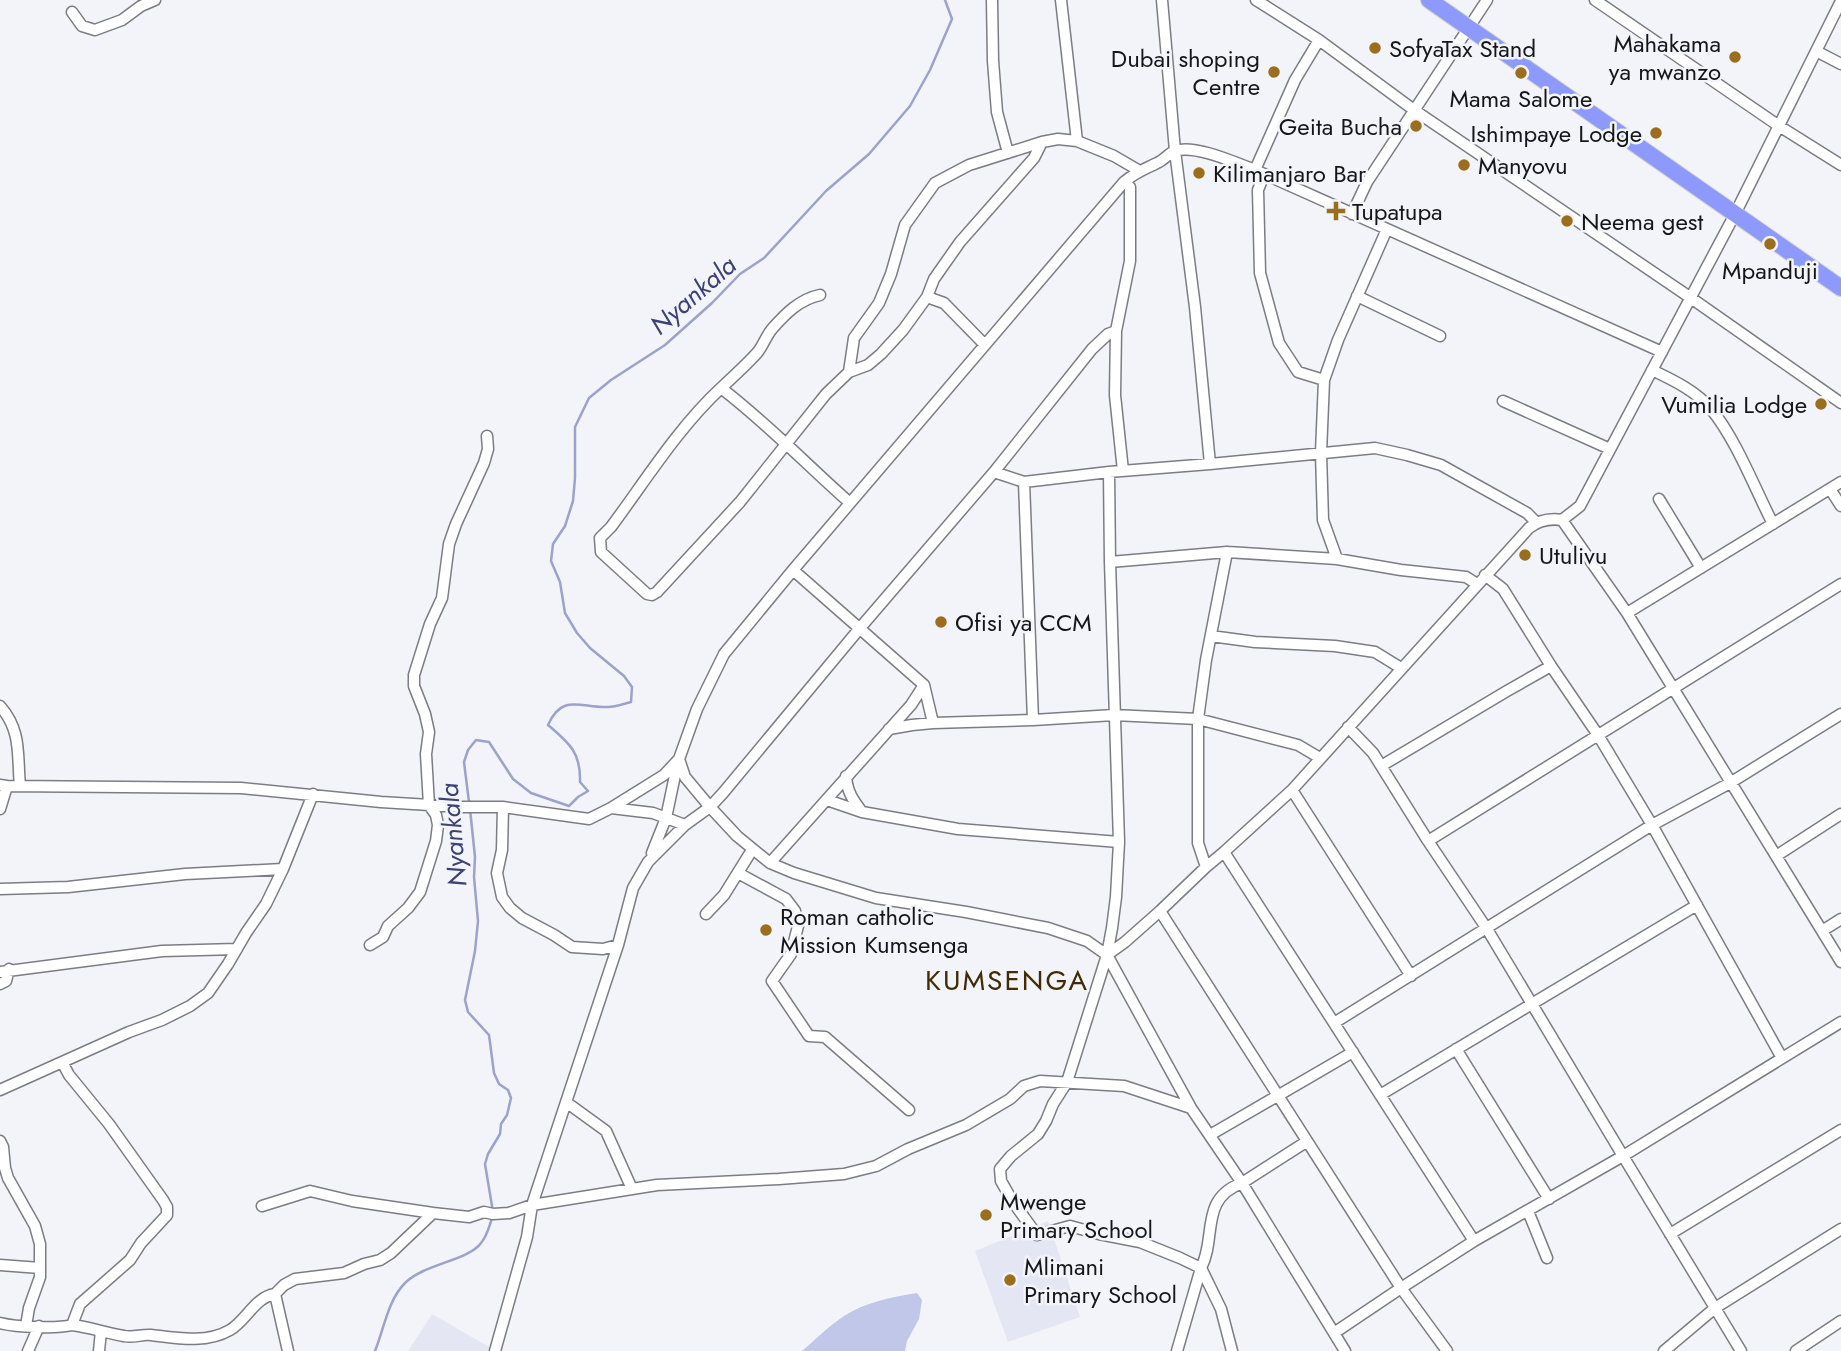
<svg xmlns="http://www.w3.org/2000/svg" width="1841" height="1351" font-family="Jost,sans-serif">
	<rect width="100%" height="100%" fill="#f2f4f9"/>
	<path fill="#e4e7f3" d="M1048 1221 1080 1317 1008 1342 975 1251Z
		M432 1314 491 1348 490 1351H408Z"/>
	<path fill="#c1c7e8" d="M917 1293 922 1300 919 1319 907 1341 905 1351H802C816 1339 829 1326 844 1316 865 1302 893 1297 917 1293Z"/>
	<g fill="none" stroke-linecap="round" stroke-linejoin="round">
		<path stroke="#9ba2cb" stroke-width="2.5" d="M469 802 464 762 468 750 476 740 489 742 513 779 531 793 569 806 578 797 588 791 580 782C581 752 569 743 548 725 562 693 580 708 608 707 615 707 623 704 631 702L632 687 624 676 590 648 577 633 565 613 560 582 551 561 553 544 565 526 573 501 575 478V427L589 398 611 380 665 345 712 303 740 274 764 258 826 191 869 154 910 106 930 70 952 19 945 0
			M470 809 475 857 474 877 478 921 475 951 465 1000 468 1012 489 1035 494 1073 499 1084 508 1090 511 1098 507 1115 501 1124 500 1134 488 1154 485 1164 493 1212
			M375 1351C384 1329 388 1299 406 1282 425 1264 469 1260 481 1243 487 1236 489 1227 492 1218"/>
		<defs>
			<path id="minor" d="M992 0 993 61 997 112 1008 153
				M1061 0 1077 141
				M1162 0 1175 151 1195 307 1210 464
				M1256 0 1319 40 1414 110 1691 298 1841 403
				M1595 0 1779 126 1841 165
				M72 12 82 26 95 30 122 20 141 6 155 0
				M1816 51 1841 64
				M1255 170 1295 80 1319 40
				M1264 175 1258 190 1260 273 1279 343 1298 372 1324 380
				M1352 214 1367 182 1487 0
				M1357 296 1440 336
				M927 297 944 303 985 345
				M1652 370C1673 380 1696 391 1711 409 1736 439 1755 489 1773 524
				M849 372 854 338 879 303 891 274 905 225 935 183 969 165 1042 142 1058 139 1077 141 1114 156 1138 170
				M721 388C733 377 746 365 757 353 763 346 766 336 772 329 785 314 800 299 820 295
				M1503 401 1610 449
				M1123 471 1115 395 1116 331 1130 261V187L1124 182
				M994 472 1024 482 1109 472 1210 464 1375 448 1407 455 1441 465 1527 513 1536 522
				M1109 472 1110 562 1119 842 1116 897 1112 928 1107 955 1067 1082 1053 1104 1046 1121 1038 1134 1011 1156 1000 1169 1001 1181 1013 1202 1037 1235 1070 1226 1099 1234 1140 1242 1180 1258 1201 1268 1177 1351
				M1024 482 1033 720
				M1830 489 1841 506
				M1659 499 1701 568
				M850 503C807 465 767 423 721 388 678 428 646 480 611 527L600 538 601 552 647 594 652 595 657 592 740 502 826 394 849 372 868 365 881 354 903 330 927 297 934 279 960 242 1034 158 1042 142
				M1562 520 1627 613 1841 962
				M1337 559 1323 520 1321 453 1324 380 1338 340 1387 229
				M1110 562 1227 552 1337 559 1401 570 1466 577 1477 584
				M793 570 924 685 933 723
				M1485 575 1503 589 1551 666 1598 735 1652 825 1782 1058
				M1627 613 1841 482
				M1211 636 1255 642 1335 646 1375 652 1401 668
				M0 706C22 731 17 755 20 786
				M1348 727 1373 753 1428 841 1487 929 1623 1156 1474 1241 1401 1288 1447 1351
				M889 729 912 725 933 723 1033 720 1114 715 1198 719 1298 745 1320 758
				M679 759 685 777 710 807 737 836 770 863 794 873 876 898 966 912 1048 928 1087 941 1107 955 1191 1108 1242 1183 1345 1351
				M1381 766 1507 691 1551 666
				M846 776C847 792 853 800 862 812
				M0 785 7 786 241 788 381 802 462 807H503L589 819 611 808 653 813 685 825
				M1292 790 1411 976
				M827 800 862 812 958 829 1119 842
				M503 807 502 850 497 873 502 897 510 908 522 918 554 935 572 947 603 949 618 945
				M611 808 664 775 679 759 697 709 724 654 793 570 1124 182C1136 172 1143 170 1157 163 1164 160 1169 153 1175 151 1195 144 1236 163 1255 170L1662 352
				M0 809 7 786
				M1428 841 1841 584
				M1224 852 1474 1241
				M652 853 666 818 678 761
				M1776 856 1841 814
				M770 863 911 705 924 685
				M1206 867 1198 843V719L1206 660 1227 552
				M738 873 786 899 795 911 798 926 791 954 772 981 809 1036 825 1037 909 1110
				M0 889 68 887 185 874 283 869
				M1160 911 1401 1288 1334 1333
				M706 914 724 895 752 850
				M1822 931 1841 919
				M370 945 383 937 388 926 408 908 420 892 436 841 438 825 436 815 429 805 426 754 429 732 425 714 414 686V675L430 624 442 598 449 544 456 524 484 463 488 449 487 436
				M1107 955 1125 942 1160 911 1206 867 1224 852 1292 790 1529 528C1539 520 1549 518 1562 520L1580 506 1735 214 1841 1
				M0 972 162 951 237 949
				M0 984 6 981 9 969
				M1334 1023 1652 825 1730 783 1841 714
				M1456 1049 1549 1199
				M0 1090 129 1032 162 1020 190 1006 208 993 228 964 246 933 266 904 283 869 313 794
				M1380 1095 1697 905
				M566 1102 606 1131 632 1189
				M1210 1135 1353 1052
				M0 1141 3 1147 5 1168 8 1178 35 1226 40 1244V1277L29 1308 26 1326
				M262 1206 310 1191 352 1201 433 1213
				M1528 1211 1547 1258
				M1670 1234 1841 1130
				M0 1265 40 1268
				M275 1294 284 1285 295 1279 344 1273 364 1264 380 1260 391 1253 433 1213 469 1217 484 1212 493 1214 509 1213 532 1205 657 1185 779 1179 844 1174 876 1166 908 1149 966 1125 1010 1099 1024 1086 1040 1081 1124 1086 1191 1108
				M0 1323C16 1327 56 1329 72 1325L80 1304 130 1260 141 1243 167 1215V1207L163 1200 109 1124 69 1075 62 1062
				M72 1325C89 1327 106 1333 124 1336 134 1338 142 1334 151 1335 176 1338 206 1344 230 1330 246 1321 255 1297 275 1294L288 1351
				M28 1351 39 1326
				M99 1351 101 1331
				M495 1351 527 1237 532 1205 618 945 633 888 648 862 685 825 710 807 723 793 860 628 994 472 1092 349 1108 334 1116 331
				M1232 1351 1221 1309 1201 1268C1217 1237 1199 1199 1242 1183L1306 1142
				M1664 1351 1715 1308 1623 1156 1841 1022
				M1741 1351 1715 1308 1841 1229
				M1796 1351 1841 1321"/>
			<path id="highway" d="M1429 0 1841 288"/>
		</defs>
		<use href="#minor" stroke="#7c7d82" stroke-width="13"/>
		<use href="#highway" stroke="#d0d0d1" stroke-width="18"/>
		<use href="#minor" stroke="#fff" stroke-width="10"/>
		<use href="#highway" stroke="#8d99fb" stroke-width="16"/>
	</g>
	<g fill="#9b6e1e" stroke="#f2f4f9" stroke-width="2.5">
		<circle cx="1375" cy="48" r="7"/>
		<circle cx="1735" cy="57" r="7"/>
		<circle cx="1274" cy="72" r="7"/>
		<circle cx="1521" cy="73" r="7"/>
		<circle cx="1416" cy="126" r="7"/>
		<circle cx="1656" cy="133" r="7"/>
		<circle cx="1464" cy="165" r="7"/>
		<circle cx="1199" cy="173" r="7"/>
		<path d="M1332.5 200.5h7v7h7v7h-7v7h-7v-7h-7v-7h7z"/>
		<circle cx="1567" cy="221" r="7"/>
		<circle cx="1770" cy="244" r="7"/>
		<circle cx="1821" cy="404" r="7"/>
		<circle cx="1525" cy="555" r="7"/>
		<circle cx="941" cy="622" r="7"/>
		<circle cx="766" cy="930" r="7"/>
		<circle cx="986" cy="1215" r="7"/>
		<circle cx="1010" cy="1280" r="7"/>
	</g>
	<g text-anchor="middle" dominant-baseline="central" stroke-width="5" stroke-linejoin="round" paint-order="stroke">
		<g font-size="24" fill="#151617" stroke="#f2f4f9" text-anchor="start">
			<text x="1721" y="43" text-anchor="end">Mahakama<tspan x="1721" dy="28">ya mwanzo</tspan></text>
			<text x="1389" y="48">SofyaTax Stand</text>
			<text x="1260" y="58" text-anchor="end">Dubai shoping<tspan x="1260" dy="28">Centre</tspan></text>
			<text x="1521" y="98" text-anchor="middle">Mama Salome</text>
			<text x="1402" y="126" text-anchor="end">Geita Bucha</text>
			<text x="1642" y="133" text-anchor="end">Ishimpaye Lodge</text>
			<text x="1478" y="165">Manyovu</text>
			<text x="1213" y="173">Kilimanjaro Bar</text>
			<text x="1352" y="211">Tupatupa</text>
			<text x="1581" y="221">Neema gest</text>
			<text x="1770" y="270" text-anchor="middle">Mpanduji</text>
			<text x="1807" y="404" text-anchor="end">Vumilia Lodge</text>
			<text x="1539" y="555">Utulivu</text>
			<text x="955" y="622">Ofisi ya CCM</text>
			<text x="780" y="916">Roman catholic<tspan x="780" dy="28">Mission Kumsenga</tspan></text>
			<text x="1000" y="1201">Mwenge<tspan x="1000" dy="28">Primary School</tspan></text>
			<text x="1024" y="1266">Mlimani<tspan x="1024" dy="28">Primary School</tspan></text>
		</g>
		<g font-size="26" font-style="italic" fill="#3c4177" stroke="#f2f4f9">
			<text transform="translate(693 295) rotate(-41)">Nyankala</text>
			<text transform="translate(453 835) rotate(-95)">Nyankala</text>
		</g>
		<g font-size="28" letter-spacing="2" fill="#412c06" stroke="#f2f4f9">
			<text x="1007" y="980">KUMSENGA</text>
		</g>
	</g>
</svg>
